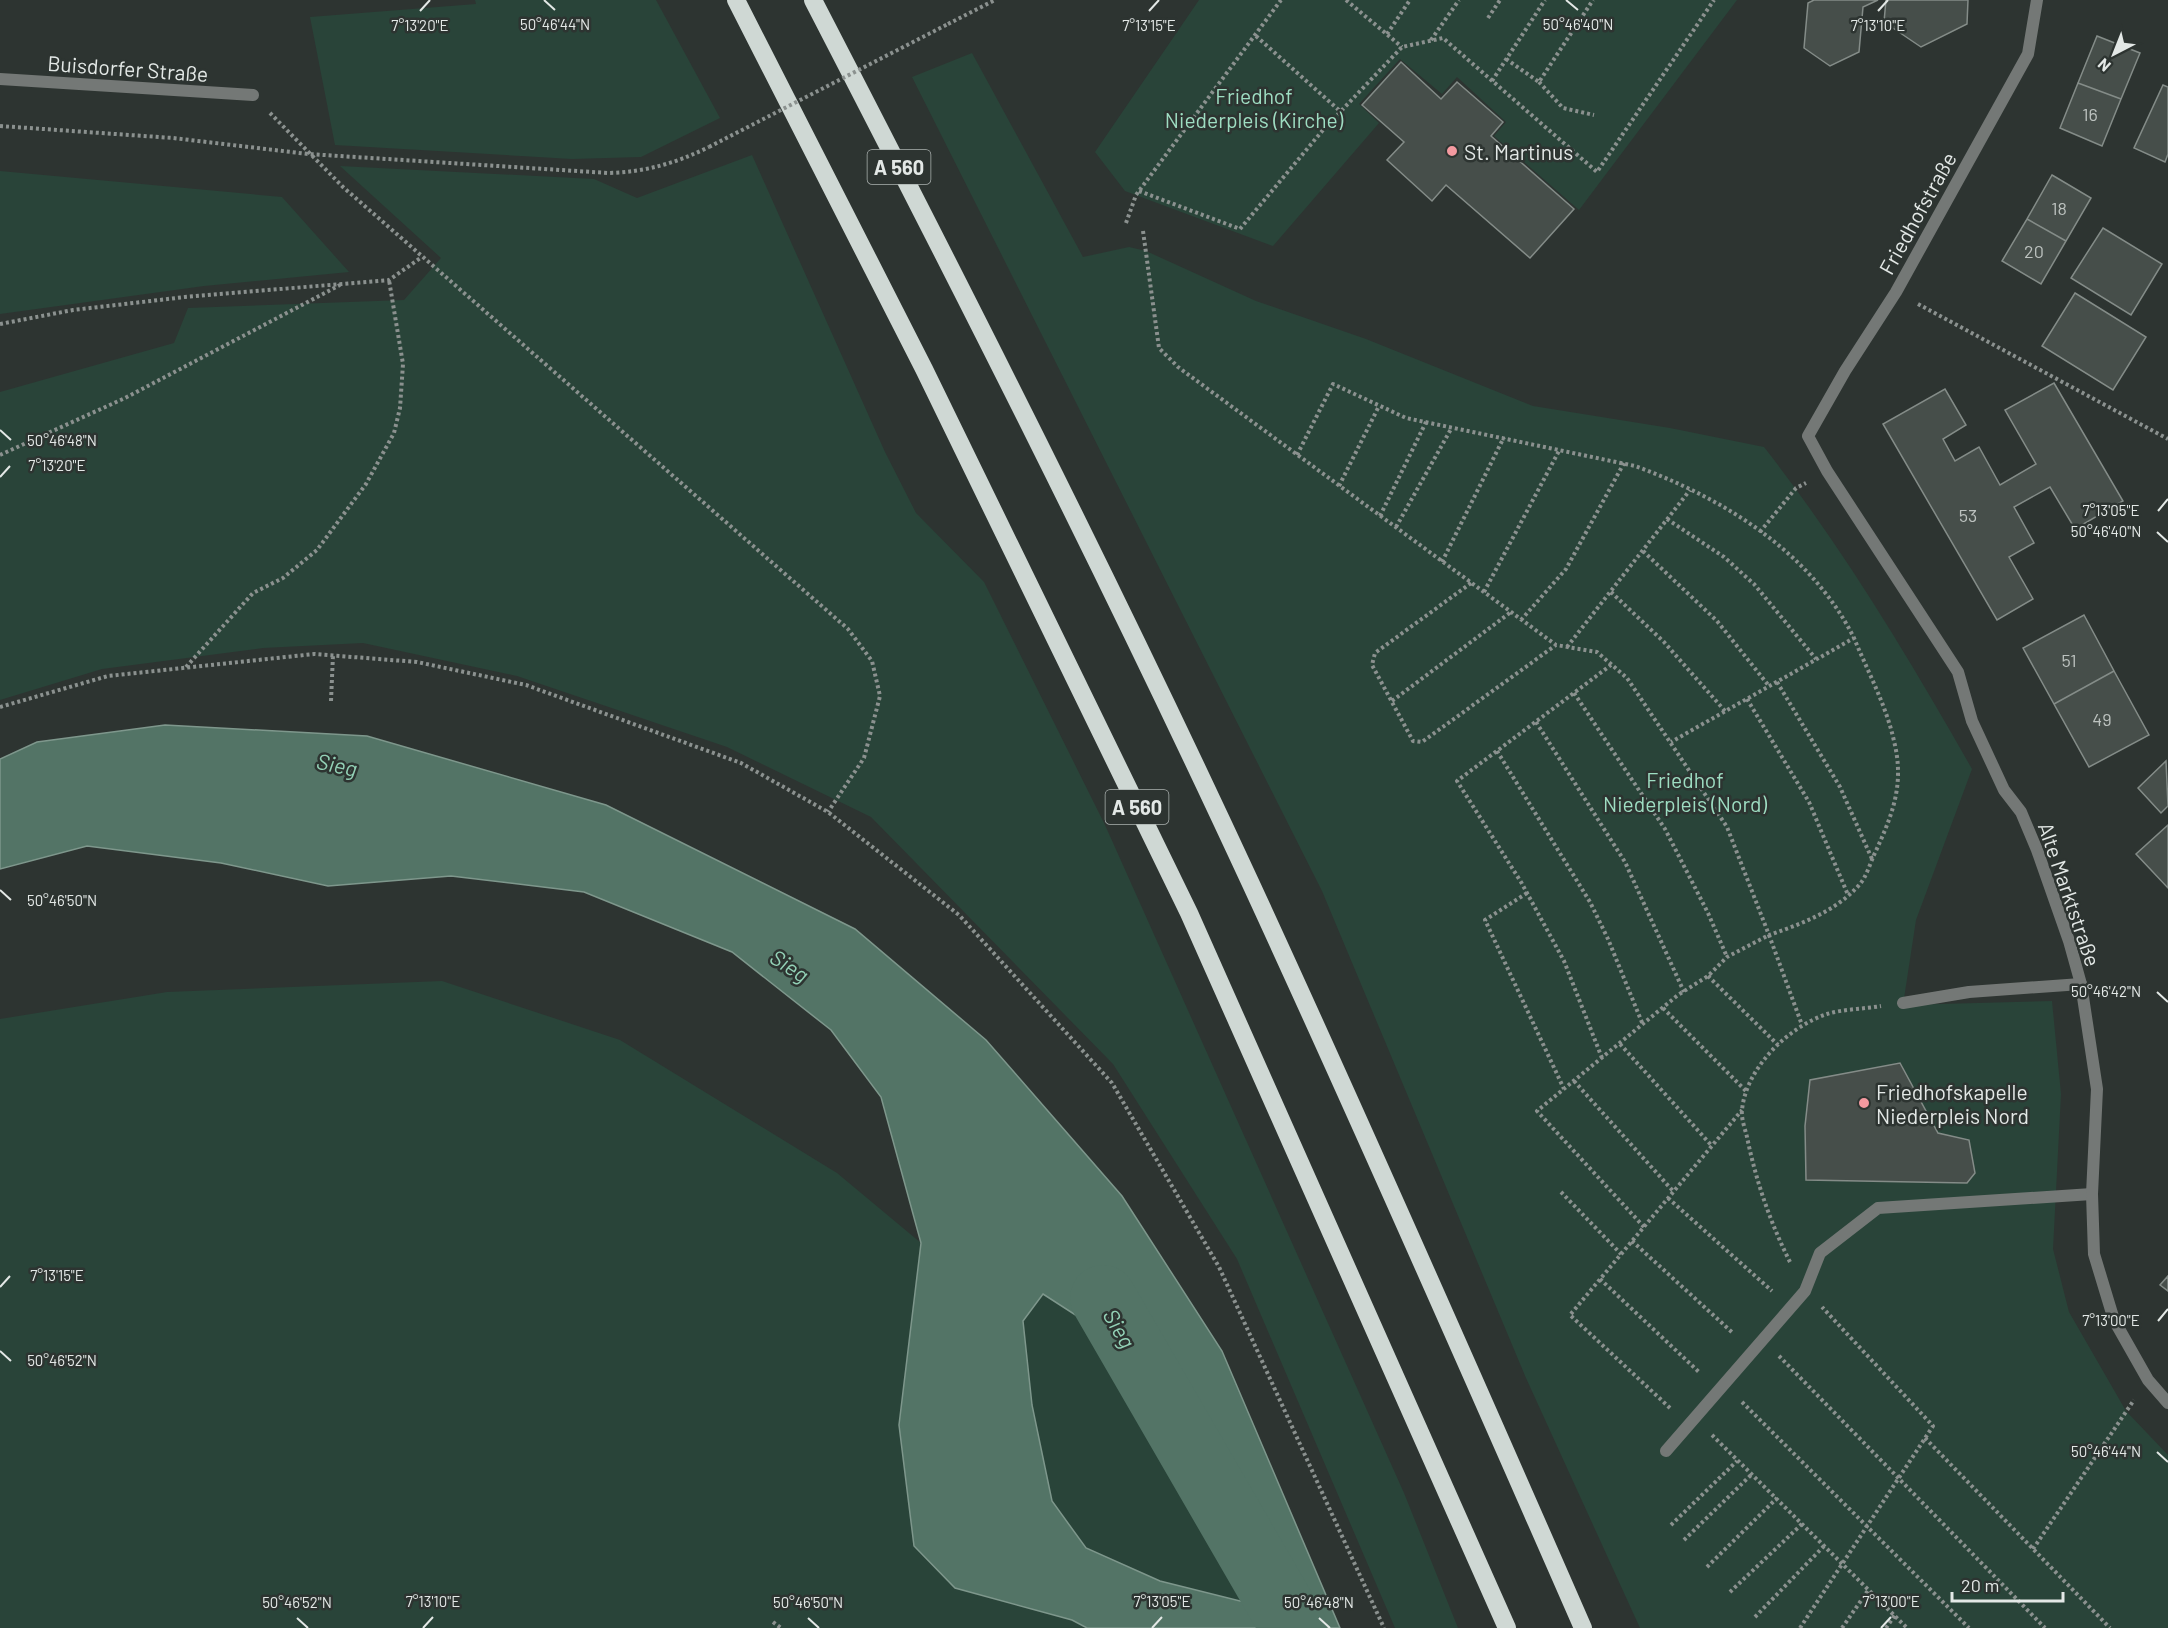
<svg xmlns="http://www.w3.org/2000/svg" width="2168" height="1628" font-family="Barlow,sans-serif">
	<rect width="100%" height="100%" fill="#2d3431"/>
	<path fill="#294439" d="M475 0H656L720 118 641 157 572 159 335 145 310 17 476 4Z
		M1199 0H1737L1579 210 1494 136 1506 122 1457 77 1442 94 1400 59 1359 104 1379 123 1273 246 1125 191 1095 152Z
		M972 53 1083 257 1129 247 1146 251 1256 301 1366 339 1533 406 1670 428 1764 447C1843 548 1909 658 1972 769L1916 920 1903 1005 2052 1001 2061 1094 2053 1249 2069 1312 2126 1411 2168 1455V1628H1640L1526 1378 1322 891 912 77Z
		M752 155 885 452 916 513 984 582 1105 825 1404 1493 1458 1628H1395L1237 1259 1113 1064 871 817 727 747 517 676 363 643 263 648 102 669 0 700V392L174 343 188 308 404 300 441 258 340 166 594 179 637 198Z
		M0 171 282 197 349 272 204 286 0 314Z
		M442 981 620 1040 837 1173 921 1243 899 1425 1072 1620 1087 1628H0V1019L167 992Z
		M1042 1293 1088 1323 1114 1361 1161 1383 1185 1385 1234 1468 1260 1597 1244 1602 1160 1581 1086 1549 1052 1502 1032 1405 1023 1321Z"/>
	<path fill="#537466" stroke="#7e978c" stroke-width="1.5" fill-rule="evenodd" d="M165 725 367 736 606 805 855 929 986 1040 1122 1196 1222 1351 1340 1628H1087L1072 1620 955 1588 914 1546 899 1425 921 1243 881 1097 831 1030 732 952 584 892 451 876 328 886 221 863 87 846 0 869V759L37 742ZM1043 1294 1088 1323 1114 1361 1161 1383 1185 1385 1234 1468 1260 1597 1244 1602 1160 1581 1086 1548 1052 1501 1032 1405 1023 1321Z"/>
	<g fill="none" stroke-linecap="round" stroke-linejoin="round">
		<path stroke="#537466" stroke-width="66" d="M1103 1298 1294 1628"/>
	</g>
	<path fill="#464e4a" stroke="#848c88" stroke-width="1.5" d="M1814 0H1878L1863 7 1859 52 1830 66 1804 48 1808 3Z
		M1886 0H1968L1967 24 1921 47 1884 22Z
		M2097 36 2140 53 2121 99 2078 83Z
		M1401 62 1441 99 1457 82 1503 122 1491 136 1574 209 1530 258 1446 185 1432 201 1387 160 1404 142 1362 105Z
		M2078 83 2121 99 2102 146 2060 128Z
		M2163 85 2168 87V154L2165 162 2134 148Z
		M2052 175 2091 198 2066 241 2027 219Z
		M2027 219 2066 241 2041 284 2002 261Z
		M2103 228 2162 264 2131 315 2071 278Z
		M2075 293 2146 337 2113 390 2042 346Z
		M2054 383 2123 501 2075 529 2050 487 2014 507 2034 543 2009 557 2033 599 1997 620 1883 424 1945 389 1966 425 1943 439 1955 461 1979 447 2000 485 2036 464 2005 410Z
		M2084 615 2114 671 2054 704 2023 648Z
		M2114 671 2149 735 2089 767 2054 704Z
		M2166 761 2168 806 2161 813 2138 788Z
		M2168 825V888L2136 854Z
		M1900 1063 1938 1133 1969 1140 1975 1173 1967 1183 1806 1180 1805 1126 1810 1080Z
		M2168 1276V1291L2160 1285Z"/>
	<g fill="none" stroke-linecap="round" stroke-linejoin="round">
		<path stroke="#8b918f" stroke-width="4" stroke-dasharray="3 3" stroke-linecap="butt" d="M1346 0 1402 47
			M1488 18 1500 0
			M948 24 995 0
			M1387 34 1410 0
			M1256 36 1341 112
			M1431 40 1459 0
			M1506 59 1539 82 1593 0
			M1492 81 1545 0
			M1539 82 1563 108 1594 115
			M270 113 343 187 848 629 872 661 880 696 864 758 828 812
			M0 126 173 138 308 154 608 173C646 172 676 163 709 147
			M1139 191 1240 229 1323 130 1402 47 1443 38 1597 172 1714 0
			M1126 223 1136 195 1281 0
			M1143 231 1159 348 1178 367 1556 645 1597 652 1627 678 1727 827 1769 935C1801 924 1837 911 1860 884 1866 877 1870 864 1874 855 1892 816 1905 785 1894 741 1886 705 1868 672 1854 638
			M1918 304 2168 439
			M0 324 73 310 185 297 389 280 422 257
			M0 455 125 398 340 285
			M1297 455 1333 384 1406 418 1635 466C1723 498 1811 552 1854 638L1671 742
			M1339 486 1379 406
			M1380 516 1426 422
			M1667 519 1724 557 1754 584 1816 659
			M1396 527 1451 429
			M1760 532 1796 488 1806 483
			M1643 551 1717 621 1769 686
			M1442 562 1504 437
			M1471 583 1375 653 1372 665 1413 741 1422 742 1556 645
			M1484 592 1560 449
			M1611 592 1664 642 1725 711
			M1521 620 1566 569 1624 463
			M1567 647 1690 490
			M186 667 253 593 283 578 317 550 366 484 394 433 400 408 403 364 389 280
			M1777 682 1840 787 1872 859
			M1574 693 1665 829 1708 913 1727 957
			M1747 699 1809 802 1848 895
			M331 701 333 655
			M1392 701 1511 612
			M0 707 108 676 314 654 417 662 526 685 741 763 828 812 959 915 1112 1083 1219 1267 1384 1628
			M1536 722 1625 862 1684 992
			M1497 751 1590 902 1608 939 1643 1025
			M1527 893 1485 920 1564 1089
			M1708 976 1778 1045
			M1663 1008 1747 1092
			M1620 1044 1712 1146
			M1602 1058 1564 961 1521 882 1457 781 1611 665
			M1574 1081 1673 1191
			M1561 1192 1621 1254
			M1668 1198 1772 1291
			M1644 1227 1537 1111 1678 995 1708 976 1727 957 1769 935 1802 1025
			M1632 1241 1734 1334
			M1790 1262C1770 1222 1756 1181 1747 1137 1745 1129 1741 1118 1742 1110 1746 1068 1788 1027 1827 1014 1843 1009 1864 1009 1881 1006
			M1600 1279 1700 1373
			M1779 1356 2045 1628
			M1742 1402 1969 1628
			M1670 1408 1570 1315 1742 1110
			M1712 1435 1907 1628
			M1925 1438 2110 1628
			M1671 1525 1737 1461
			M1684 1540 1752 1474
			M2033 1549 2134 1400
			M1707 1567 1777 1498
			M1730 1592 1803 1523
			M1755 1617 1825 1545
			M773 1622 781 1628
			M1800 1628 1933 1426 1822 1307
			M1842 1628 1869 1589
			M1886 1628 1895 1615"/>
		<path stroke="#747876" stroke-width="12" d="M1903 1003 1969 992 2081 984
			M1666 1451 1805 1291 1820 1253 1878 1208 2092 1194"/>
		<path stroke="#747876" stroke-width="12" d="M2037 0 2028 54 1896 292 1845 371 1808 436 1827 471 1958 672 1972 721 2004 790 2021 812 2037 850 2069 941 2081 984 2097 1089 2092 1194 2094 1254 2114 1320 2148 1380 2168 1403
			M0 79 253 95"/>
		<path stroke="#cfd8d4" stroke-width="18" d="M736 0 924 369 1189 913 1507 1628
			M813 0C964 292 1113 586 1251 884 1365 1131 1474 1379 1583 1628"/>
		<path stroke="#8b918f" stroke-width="4" stroke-dasharray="3 3" stroke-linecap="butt" d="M709 147 948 24"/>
	</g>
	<path fill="none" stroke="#e3e8e6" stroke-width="2" d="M544 0 555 10M1566 0 1578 10M420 11 430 0M1149 11 1159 0M1878 11 1888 0M0 430 11 440M0 477 10 466M2158 511 2168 499M2157 532 2168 542M0 890 11 900M2157 992 2168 1002M0 1287 10 1276M2158 1321 2168 1309M0 1351 11 1361M2157 1452 2168 1462M297 1618 308 1628M808 1618 819 1628M1319 1618 1330 1628M423 1628 433 1617M1152 1628 1162 1617M1881 1628 1891 1617"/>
	<g fill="#f49aa0" stroke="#2d3431" stroke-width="2">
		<circle cx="1452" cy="151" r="6"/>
		<circle cx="1864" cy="1103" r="6"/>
	</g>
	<g text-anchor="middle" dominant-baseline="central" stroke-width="5" stroke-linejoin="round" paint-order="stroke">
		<g font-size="18" fill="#bcc2bf">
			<text x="2090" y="114">16</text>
			<text x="2059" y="208">18</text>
			<text x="2034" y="251">20</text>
			<text x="1968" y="515">53</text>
			<text x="2069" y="660">51</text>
			<text x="2102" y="719">49</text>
		</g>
		<g fill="#2d3431" stroke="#acb2b0" stroke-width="1.5">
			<rect x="867.5" y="150" width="63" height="34" rx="4.5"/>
			<rect x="1105.5" y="790" width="63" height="34" rx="4.5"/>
		</g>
		<g font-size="20" font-weight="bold" fill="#e3e8e6">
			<text x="899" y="167">A 560</text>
			<text x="1137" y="807">A 560</text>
		</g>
		<g font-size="21" fill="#e3e8e6" stroke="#2d3431">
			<text transform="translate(128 68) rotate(4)">Buisdorfer Straße</text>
			<text transform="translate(1917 213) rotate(-61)">Friedhofstraße</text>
			<text transform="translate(2070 894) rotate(71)">Alte Marktstraße</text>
		</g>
		<g font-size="21" fill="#9eddc2" stroke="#2d3431">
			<text x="1254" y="95">Friedhof<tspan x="1254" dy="24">Niederpleis (Kirche)</tspan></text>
			<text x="1685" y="779">Friedhof<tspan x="1685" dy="24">Niederpleis (Nord)</tspan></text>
		</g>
		<g font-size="21" fill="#e3e8e6" stroke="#2d3431" text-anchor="start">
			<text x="1464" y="151">St. Martinus</text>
			<text x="1876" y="1091">Friedhofskapelle<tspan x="1876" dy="24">Niederpleis Nord</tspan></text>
		</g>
		<g font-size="22" font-style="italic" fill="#93d1b6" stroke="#2d3431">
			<text transform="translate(337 764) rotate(12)">Sieg</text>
			<text transform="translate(790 965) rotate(33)">Sieg</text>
			<text transform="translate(1120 1328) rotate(60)">Sieg</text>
		</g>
	</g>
	<g font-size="15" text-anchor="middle" fill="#e3e8e6" stroke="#2d3431" stroke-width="5" stroke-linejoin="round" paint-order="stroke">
		<text x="1578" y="30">50°46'40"N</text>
		<text x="555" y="30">50°46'44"N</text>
		<text x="420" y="31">7°13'20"E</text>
		<text x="1149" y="31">7°13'15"E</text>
		<text x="1878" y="31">7°13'10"E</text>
		<text x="62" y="446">50°46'48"N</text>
		<text x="57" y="471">7°13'20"E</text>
		<text x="2111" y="516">7°13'05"E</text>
		<text x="2106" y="537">50°46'40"N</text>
		<text x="62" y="906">50°46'50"N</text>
		<text x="2106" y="997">50°46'42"N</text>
		<text x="57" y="1281">7°13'15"E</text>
		<text x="2111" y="1326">7°13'00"E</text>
		<text x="62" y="1366">50°46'52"N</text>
		<text x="2106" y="1457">50°46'44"N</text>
		<text x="433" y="1607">7°13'10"E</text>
		<text x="1162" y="1607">7°13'05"E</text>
		<text x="1891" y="1607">7°13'00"E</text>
		<text x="297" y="1608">50°46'52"N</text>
		<text x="808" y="1608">50°46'50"N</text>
		<text x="1319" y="1608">50°46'48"N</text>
	</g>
	<g transform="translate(2114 54) rotate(222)" stroke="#2d3431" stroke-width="4.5" paint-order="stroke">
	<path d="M0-4.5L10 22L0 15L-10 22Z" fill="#e3e8e6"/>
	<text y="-9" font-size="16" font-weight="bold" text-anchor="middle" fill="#e3e8e6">N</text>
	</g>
	<path d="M1952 1592v9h111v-9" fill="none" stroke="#e3e8e6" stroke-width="3"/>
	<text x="1961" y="1592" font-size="18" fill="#e3e8e6" stroke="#2d3431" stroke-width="4.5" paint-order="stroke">20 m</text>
</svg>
